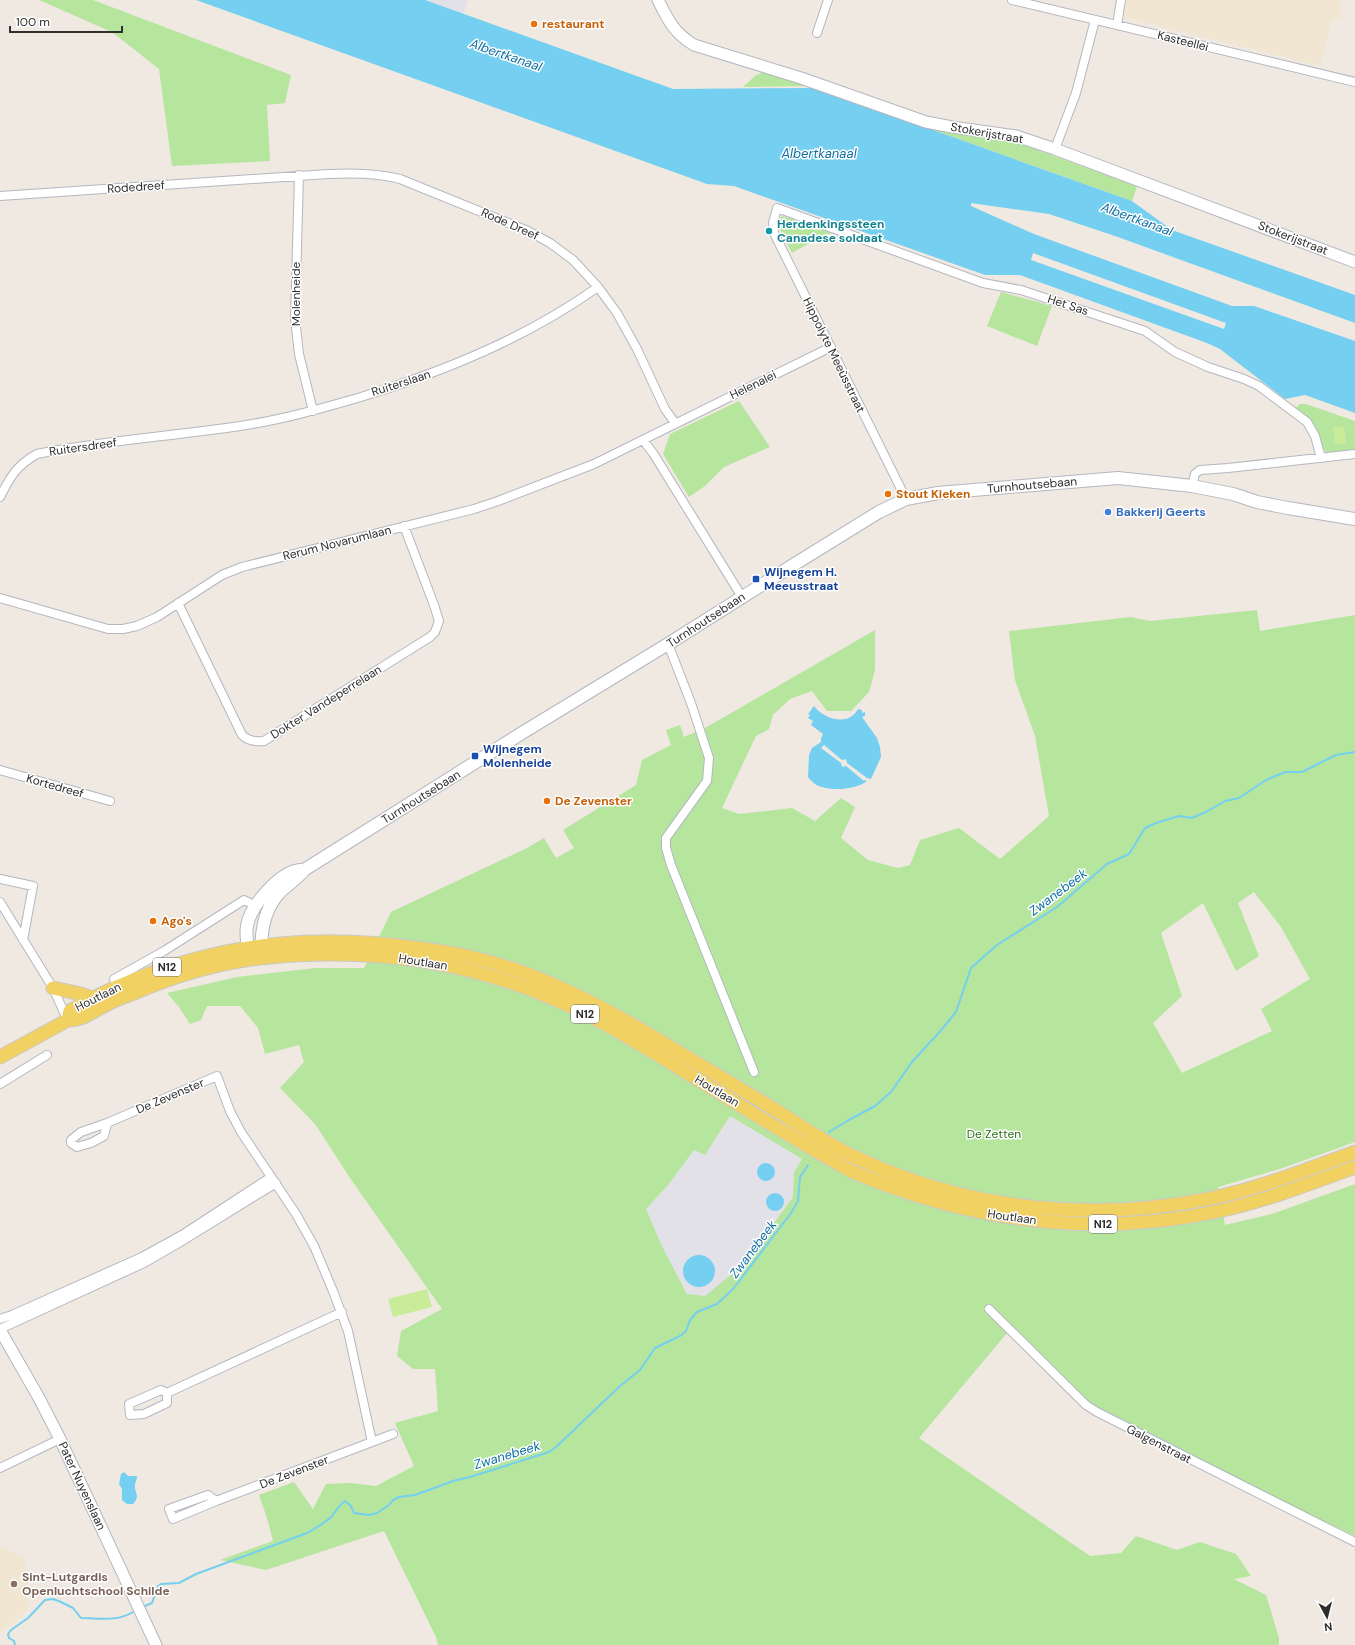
<svg xmlns="http://www.w3.org/2000/svg" width="1355" height="1645" font-family="'DM Sans',sans-serif">
	<rect width="100%" height="100%" fill="#efe9e1"/>
	<path fill="#e3e1e8" d="M425 0H468L463 14Z
		M730 1116 802 1159 794 1172 793 1197 743 1265 705 1297 687 1294 662 1246 646 1209 669 1184 694 1150 705 1155Z"/>
	<path fill="#f0e6d1" d="M1124 0H1339L1342 18 1332 19 1321 66 1121 17Z
		M0 1547 26 1558 28 1609 0 1634Z"/>
	<path fill="#b6e59e" fill-rule="evenodd" d="M39 0H93L291 75 285 103 267 105 270 161 172 166 159 69 112 32Z
		M765 72 810 86 743 87 756 75Z
		M925 127 965 135 1015 142 1137 186 1132 201Z
		M782 216 834 232 820 237 792 253 779 227 778 223Z
		M1001 292 1052 306 1037 346 987 326Z
		M739 401 770 447 724 467 705 486 689 497 663 454 670 434Z
		M1300 404H1306L1355 421V450L1328 453C1318 447 1321 432 1313 423 1308 417 1300 413 1294 409Z
		M1257 610 1260 631 1355 615V1142L1280 1169 1218 1187 1225 1225 1272 1214 1355 1184V1536L1257 1489 1101 1410 1089 1402 1012 1327 919 1438 1090 1556 1121 1553 1136 1536 1177 1550 1200 1542 1236 1554 1251 1576 1234 1579 1266 1595 1279 1638V1645H438L436 1637 384 1531 266 1570 220 1560 273 1541 267 1518 259 1495 294 1482 313 1509 326 1484 350 1483 376 1486 414 1466 395 1423 438 1411 435 1369H413L397 1356 401 1331 442 1309 350 1178 315 1124 280 1088 304 1062 299 1045 265 1054 258 1028 240 1006H207L201 1020 190 1024 179 1007 167 993 237 977 316 968H364L391 912 525 849 544 838 556 858 574 848 563 830 636 785 642 760 671 745 666 730 680 725 684 737 705 728 875 630V670L869 692 851 711H827L812 691 790 699 773 715 769 729 756 736 722 808 739 814 792 808 815 821 841 798 855 807 841 838 868 860 898 868 910 865 920 840 959 828 1000 859 1049 816 1035 736 1015 680 1009 631 1131 617 1150 621ZM1254 892 1281 927 1310 979 1261 1009 1272 1031 1182 1073 1153 1023 1182 996 1161 933 1203 903 1236 971 1259 956 1238 903ZM730 1116 802 1159 794 1172 793 1197 743 1265 705 1296 687 1294 662 1246 646 1209 669 1184 694 1150 705 1155Z"/>
	<path fill="#c9ec9a" d="M1344 426 1346 443 1335 444 1333 427Z
		M427 1289 432 1307 393 1317 388 1299Z"/>
	<path fill="#75cff0" fill-rule="evenodd" d="M196 0H425L673 89 815 88 1132 201 1172 230 1355 295V323L1115 236 1049 214 971 203V206L1034 234 1232 306H1254L1355 341V413L1305 395 1285 399 1220 349 1207 343 1020 275H985L734 186 707 184ZM1033 253 1226 323 1224 329 1031 260Z
		M814 706C823 719 849 727 858 709L862 710V713L865 712V716L862 717 877 738 880 747 881 757 871 779 867 778 847 763 846 759 842 760 824 745 821 748 841 763 842 767 846 766 864 781 865 780 867 781C856 790 827 792 815 784 812 782 810 779 808 777L809 755 812 748 821 742V738L823 734 811 725 813 721 808 718 810 715 808 714Z
		M757 1172a9 9 0 1 1 18 0a9 9 0 1 1-18 0Z
		M766 1202a9 9 0 1 1 18 0a9 9 0 1 1-18 0Z
		M683 1271a16 16 0 1 1 32 0a16 16 0 1 1-32 0Z
		M124 1472 128 1476H137C137 1480 135 1482 135 1485 134 1493 141 1496 133 1504H127L122 1500V1489L119 1484 121 1474Z"/>
	<g fill="none" stroke-linecap="round" stroke-linejoin="round">
		<path stroke="#75cff0" stroke-width="2" d="M829 1132 847 1121 875 1106 891 1092 912 1062 943 1028 956 1012 971 968 997 945 1057 907 1107 864 1129 854 1145 828 1156 823 1179 816 1192 818 1206 812 1225 801 1239 798 1266 780 1285 772H1302L1336 755 1355 752
			M145 1606 152 1603 158 1586 161 1584 179 1583 196 1574 307 1533C316 1528 325 1523 332 1516 336 1511 339 1505 345 1501L351 1506 354 1513 369 1515 377 1513 389 1505 393 1500 399 1497 415 1495 453 1481 470 1477 549 1452 556 1447 620 1386 640 1370 655 1348 680 1336 686 1331 690 1320 697 1312 717 1304 734 1288 791 1213 798 1201 800 1177 808 1165
			M15 1645 14 1641 9 1638 8 1634 11 1630 28 1618 45 1600 53 1599 61 1602 73 1608 81 1618C99 1618 117 1622 133 1612"/>
		<defs>
			<path id="minor" d="M1012 0 1355 82
				M1117 25 1121 0
				M817 33 828 0
				M1055 149 1076 93 1095 20
				M299 175 295 319 299 354 313 411
				M0 196 328 174C353 173 375 173 400 179L528 231 550 243 573 260 598 287 617 313 637 349 665 409 675 423
				M643 440 653 453 742 597
				M1192 486 1195 474 1200 470 1228 468 1355 454
				M0 497C10 477 17 465 37 454 106 440 177 436 246 425 285 419 323 408 361 397 445 371 526 338 598 287
				M906 499 774 233 773 223 777 208 983 283 1021 290 1145 331 1175 352 1208 367 1244 379 1259 386 1307 422 1315 436 1321 458
				M0 598 108 629H123L137 626 157 617 222 575 242 567 474 509 498 501 594 464 831 347
				M178 603 242 735C248 741 255 742 264 741L430 637 435 632 439 621 434 605 404 526
				M668 644 691 703 709 758 707 781 666 838V848L671 865 754 1072
				M0 770 110 801
				M0 879 33 886 23 940
				M0 902 53 988 67 1019
				M114 979 164 951 244 900 256 906
				M0 1084 47 1055
				M107 1123 104 1136 91 1143 77 1147 71 1143V1140L81 1132 107 1123 217 1076 230 1111 241 1132 296 1214 314 1246 333 1291 348 1331 372 1442 216 1501 173 1519 169 1509 208 1495 216 1501
				M989 1309 1086 1405 1097 1412 1355 1542
				M0 1319 12 1315 142 1257 182 1235 271 1177
				M0 1329 144 1263 177 1244 276 1183
				M161 1390 167 1393V1403L144 1414 130 1415 129 1404Z
				M167 1393 342 1312
				M372 1442 393 1434
				M0 1468 60 1439"/>
			<path id="tertiary" d="M658 0C668 20 674 33 694 45L801 78 926 122 952 127 1016 136 1055 149 1355 262
				M0 1330 39 1398 60 1439 156 1645"/>
			<path id="secondary" d="M262 956C260 934 264 910 279 893 287 885 297 879 304 870L522 733 668 644 798 562 879 512 906 499 938 493 1118 478 1192 486 1233 494 1257 502 1288 508 1355 519
				M250 957C248 947 245 936 247 926 250 906 280 872 300 870"/>
			<path id="primary" d="M53 988 81 994 91 998
				M68 1020 70 1011C91 998 113 988 136 979 231 941 323 934 424 949 438 951 452 953 466 956 527 969 584 997 638 1028 684 1055 729 1082 774 1109 801 1126 828 1145 857 1158 967 1210 1093 1223 1212 1198 1261 1188 1308 1169 1355 1152
				M0 1057 68 1020C82 1020 90 1013 102 1007 112 1001 123 997 134 993 174 976 217 963 260 958 360 947 460 959 552 998 597 1017 638 1043 679 1068 736 1103 792 1138 851 1171 965 1220 1091 1238 1214 1212 1262 1202 1309 1184 1355 1167"/>
		</defs>
		<use href="#minor" stroke="#b4b7c1" stroke-width="10"/>
		<use href="#tertiary" stroke="#b4b7c1" stroke-width="13"/>
		<use href="#secondary" stroke="#b4b7c1" stroke-width="14"/>
		<use href="#primary" stroke="#c9c9c9" stroke-width="15"/>
		<use href="#minor" stroke="#fff" stroke-width="8"/>
		<use href="#tertiary" stroke="#fff" stroke-width="11"/>
		<use href="#secondary" stroke="#fff" stroke-width="12"/>
		<use href="#primary" stroke="#f2d163" stroke-width="13"/>
	</g>
	<g fill="#e8710a" stroke="#fff" stroke-width="1.5">
		<circle cx="534" cy="24" r="4"/>
		<circle cx="888" cy="494" r="4"/>
		<circle cx="547" cy="801" r="4"/>
		<circle cx="153" cy="921" r="4"/>
	</g>
	<circle fill="#0f9aa8" stroke="#fff" stroke-width="1.5" cx="769" cy="231" r="4"/>
	<circle fill="#3f7fe0" stroke="#fff" stroke-width="1.5" cx="1108" cy="512" r="4"/>
	<g fill="#1a4fb4" stroke="#fff" stroke-width="1.5">
		<rect x="752" y="575" width="8" height="8" rx="2"/>
		<rect x="471" y="752" width="8" height="8" rx="2"/>
	</g>
	<circle fill="#8d6e63" stroke="#fff" stroke-width="1.5" cx="14" cy="1584" r="4"/>
	<g text-anchor="middle" dominant-baseline="central" stroke-width="3" stroke-linejoin="round" paint-order="stroke">
		<g fill="#fff" stroke="#6d6d6d" stroke-width="1">
			<rect x="153" y="958" width="28" height="18" rx="3"/>
			<rect x="571" y="1005" width="28" height="18" rx="3"/>
			<rect x="1089" y="1215" width="28" height="18" rx="3"/>
		</g>
		<g font-size="11" font-weight="bold" fill="#2e2e2e">
			<text x="167" y="967">N12</text>
			<text x="585" y="1014">N12</text>
			<text x="1103" y="1224">N12</text>
		</g>
		<g font-size="12" font-weight="bold" fill="#c56008" stroke="#fff" text-anchor="start">
			<text x="542" y="24">restaurant</text>
			<text x="896" y="494">Stout Kieken</text>
			<text x="555" y="801">De Zevenster</text>
			<text x="161" y="921">Ago's</text>
		</g>
		<g font-size="12" fill="#2e2e2e" stroke="#fff">
			<text transform="translate(1183 41) rotate(14)">Kasteellei</text>
			<text transform="translate(987 133) rotate(10)">Stokerijstraat</text>
			<text transform="translate(136 187) rotate(-4)">Rodedreef</text>
			<text transform="translate(510 224) rotate(24)">Rode Dreef</text>
			<text transform="translate(1293 238) rotate(21)">Stokerijstraat</text>
			<text transform="translate(296 294) rotate(-90)">Molenheide</text>
			<text transform="translate(1068 305) rotate(18)">Het Sas</text>
			<text transform="translate(834 355) rotate(64)">Hippolyte Meeùsstraat</text>
			<text transform="translate(401 383) rotate(-18)">Ruiterslaan</text>
			<text transform="translate(753 385) rotate(-26)">Helenalei</text>
			<text transform="translate(83 447) rotate(-8)">Ruitersdreef</text>
			<text transform="translate(1032 485) rotate(-5)">Turnhoutsebaan</text>
			<text transform="translate(337 543) rotate(-14)">Rerum Novarumlaan</text>
			<text transform="translate(706 620) rotate(-33)">Turnhoutsebaan</text>
			<text transform="translate(326 702) rotate(-32)">Dokter Vandeperrelaan</text>
			<text transform="translate(55 786) rotate(16)">Kortedreef</text>
			<text transform="translate(421 797) rotate(-32)">Turnhoutsebaan</text>
			<text transform="translate(423 962) rotate(9)">Houtlaan</text>
			<text transform="translate(98 997) rotate(-27)">Houtlaan</text>
			<text transform="translate(717 1091) rotate(31)">Houtlaan</text>
			<text transform="translate(170 1096) rotate(-23)">De Zevenster</text>
			<text transform="translate(1012 1217) rotate(8)">Houtlaan</text>
			<text transform="translate(1159 1444) rotate(27)">Galgenstraat</text>
			<text transform="translate(294 1472) rotate(-21)">De Zevenster</text>
			<text transform="translate(82 1486) rotate(65)">Pater Nuyenslaan</text>
		</g>
		<g font-size="12" font-weight="bold" fill="#0d838f" stroke="#fff" text-anchor="start">
			<text x="777" y="224">Herdenkingssteen<tspan x="777" dy="14">Canadese soldaat</tspan></text>
		</g>
		<g font-size="12" font-weight="bold" fill="#366cbe" stroke="#fff" text-anchor="start">
			<text x="1116" y="512">Bakkerij Geerts</text>
		</g>
		<g font-size="12" font-weight="bold" fill="#164399" stroke="#fff" text-anchor="start">
			<text x="764" y="572">Wijnegem H.<tspan x="764" dy="14">Meeusstraat</tspan></text>
			<text x="483" y="749">Wijnegem<tspan x="483" dy="14">Molenheide</tspan></text>
		</g>
		<g font-size="12" fill="#2c6e1b" stroke="#fff">
			<text x="994" y="1134">De Zetten</text>
		</g>
		<g font-size="12" font-weight="bold" fill="#785e54" stroke="#fff" text-anchor="start">
			<text x="22" y="1577">Sint-Lutgardis<tspan x="22" dy="14">Openluchtschool Schilde</tspan></text>
		</g>
		<g font-size="13" font-style="italic" fill="#0d6fa3" stroke="#fff">
			<text transform="translate(506 55) rotate(19)">Albertkanaal</text>
			<text x="819" y="153">Albertkanaal</text>
			<text transform="translate(1137 219) rotate(20)">Albertkanaal</text>
			<text transform="translate(1058 892) rotate(-37)">Zwanebeek</text>
			<text transform="translate(753 1249) rotate(-53)">Zwanebeek</text>
			<text transform="translate(507 1455) rotate(-17)">Zwanebeek</text>
		</g>
	</g>
	<g transform="translate(1327 1617) rotate(173)" stroke="#ffffff" stroke-width="3" paint-order="stroke">
	<path d="M0-3L7 15L0 10L-7 15Z" fill="#2e2e2e"/>
	<text y="-6" font-size="11" font-weight="bold" text-anchor="middle" fill="#2e2e2e">N</text>
	</g>
	<path d="M10 26v6h112v-6" fill="none" stroke="#2e2e2e" stroke-width="2"/>
	<text x="16" y="26" font-size="12" fill="#2e2e2e" stroke="#ffffff" stroke-width="3" paint-order="stroke">100 m</text>
</svg>
